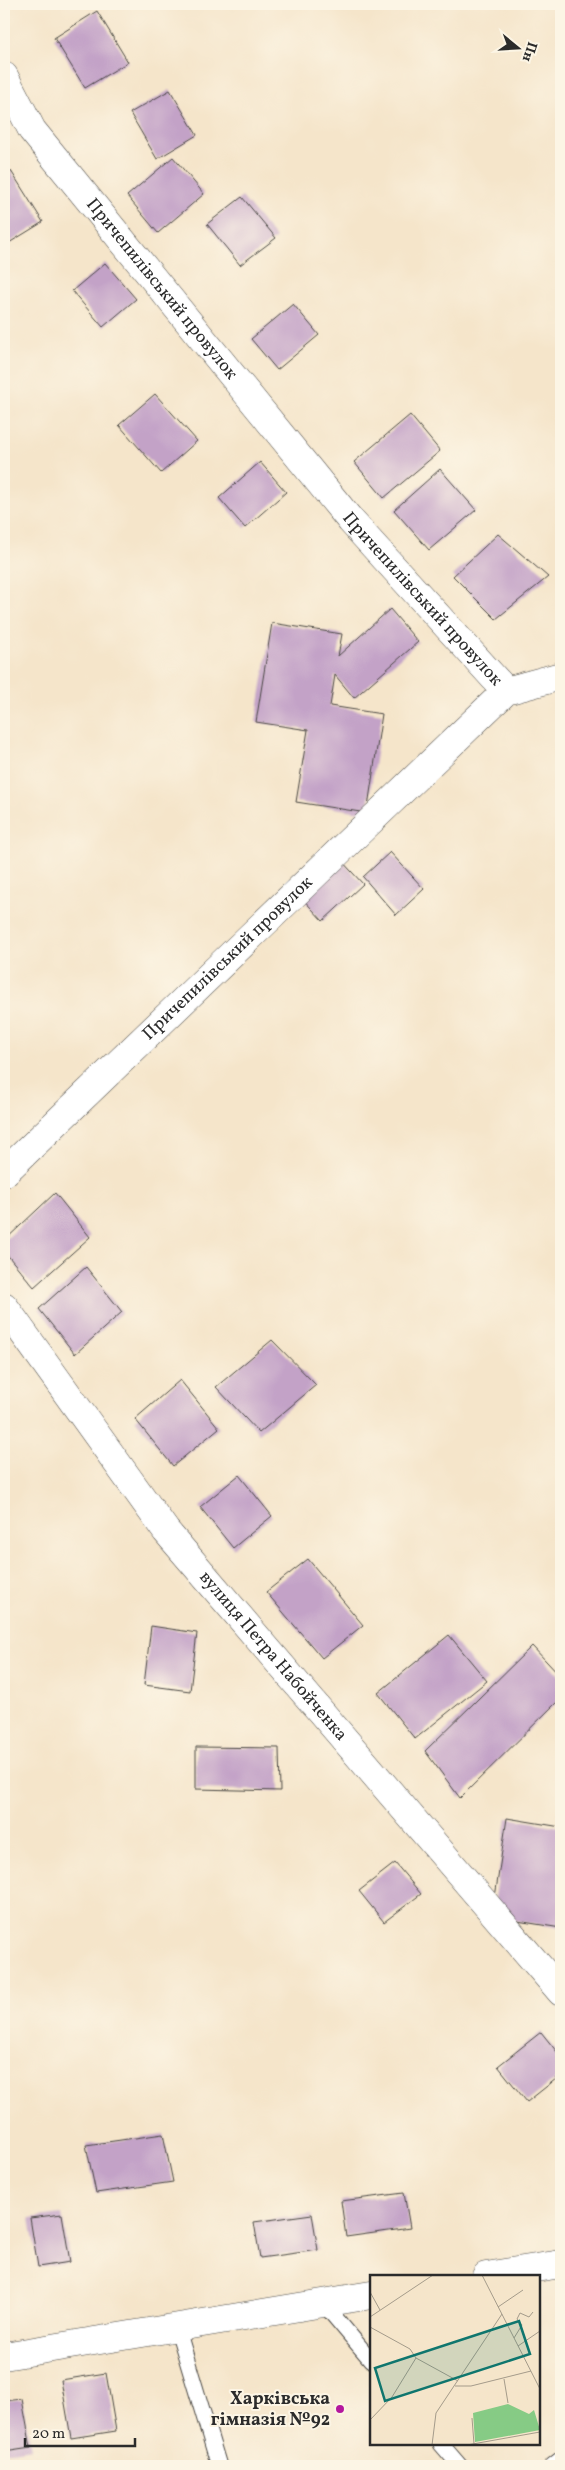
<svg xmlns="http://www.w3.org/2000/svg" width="565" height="2470" font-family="Vollkorn,serif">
	<rect width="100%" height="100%" fill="#fcf5e5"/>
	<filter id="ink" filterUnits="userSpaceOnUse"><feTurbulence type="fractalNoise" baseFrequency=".02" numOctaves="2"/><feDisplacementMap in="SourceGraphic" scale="10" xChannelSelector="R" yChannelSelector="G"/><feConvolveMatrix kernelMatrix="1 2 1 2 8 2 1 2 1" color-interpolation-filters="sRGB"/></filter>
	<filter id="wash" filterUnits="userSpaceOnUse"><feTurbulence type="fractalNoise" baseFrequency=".0096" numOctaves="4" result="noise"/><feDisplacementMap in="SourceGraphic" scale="20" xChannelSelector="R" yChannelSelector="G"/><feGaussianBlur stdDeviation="1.12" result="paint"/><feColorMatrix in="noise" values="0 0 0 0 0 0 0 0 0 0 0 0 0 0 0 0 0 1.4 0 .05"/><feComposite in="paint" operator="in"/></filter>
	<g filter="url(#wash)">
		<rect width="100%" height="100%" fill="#f5e5ca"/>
		<g id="blocks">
			<path fill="#c3a2c7" d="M97 11 128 62 85 88 54 38Z
				M170 90 197 135 157 159 130 113Z
				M173 157 204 194 158 233 127 196Z
				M11 171 43 222 4 246V176Z
				M242 197 276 238 240 265 207 224Z
				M105 263 136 299 103 327 72 291Z
				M293 304 319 335 277 370 251 339Z
				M155 394 197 441 161 473 119 425Z
				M410 415 440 451 384 498 354 462Z
				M260 462 286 492 245 528 219 498Z
				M440 469 476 510 429 550 394 510Z
				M498 534 548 577 496 619 453 576Z
				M390 609 418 642 354 698 335 675 330 706 382 714 367 813 296 802 308 730 256 722 272 623 342 634 338 656Z
				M390 852 424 889 396 915 363 877Z
				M340 859 363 884 323 921 300 896Z
				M55 1193 90 1237 34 1287 4 1251V1241Z
				M86 1267 122 1312 75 1354 39 1309Z
				M272 1340 316 1385 259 1433 216 1387Z
				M180 1380 219 1428 173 1466 135 1419Z
				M239 1475 272 1516 233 1548 200 1507Z
				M308 1559 363 1625 322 1658 266 1592Z
				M151 1626 197 1633 190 1691 144 1685Z
				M449 1635 487 1681 415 1739 378 1693Z
				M532 1646 561 1677V1698L460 1798 425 1751Z
				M196 1747 279 1748 280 1791 196 1789Z
				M507 1818 561 1827V1928L492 1917Z
				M395 1863 421 1894 384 1922 359 1891Z
				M541 2032 561 2057V2075L527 2102 498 2066Z
				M163 2134 173 2182 96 2193 86 2145Z
				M404 2193 410 2228 346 2237 341 2201Z
				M62 2214 70 2262 38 2267 30 2218Z
				M312 2214 318 2250 260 2258 254 2222Z
				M106 2373 116 2431 71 2438 61 2380Z
				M22 2399 31 2448 4 2452V2401Z"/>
		</g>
	</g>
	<g filter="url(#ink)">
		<use href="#blocks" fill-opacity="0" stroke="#494743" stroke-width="1"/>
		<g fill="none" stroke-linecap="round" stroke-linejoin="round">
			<defs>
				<path id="lane" d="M323 2303 371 2360
					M177 2327 219 2466
					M441 2444 460 2466
					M552 2466 561 2459"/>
				<g id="street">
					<path id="s1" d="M4 76 32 130 351 521 506 691"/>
					<path id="s2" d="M4 1173 506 691 561 676"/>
					<path id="s3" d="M4 1306 166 1531 561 1992"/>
					<path d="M486 2276 561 2264"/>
					<path d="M4 2356 371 2295"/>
				</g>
			</defs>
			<use href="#lane" stroke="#494743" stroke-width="17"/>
			<use href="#street" stroke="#494743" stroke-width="29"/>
			<use href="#lane" stroke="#fff" stroke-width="15"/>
			<use href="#street" stroke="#fff" stroke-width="28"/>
		</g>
	</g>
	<circle fill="#b5179e" stroke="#fcf5e5" stroke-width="2" cx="340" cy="2409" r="5"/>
	<g text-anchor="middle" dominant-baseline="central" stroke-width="4" stroke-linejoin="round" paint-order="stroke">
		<g font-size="18" fill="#2b2b2b" stroke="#fcf5e5">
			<text stroke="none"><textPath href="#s1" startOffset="266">Причепилівський провулок</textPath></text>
			<text stroke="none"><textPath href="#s1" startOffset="671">Причепилівський провулок</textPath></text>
			<text stroke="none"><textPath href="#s2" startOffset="310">Причепилівський провулок</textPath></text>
			<text stroke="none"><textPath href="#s3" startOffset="442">вулиця Петра Набойченка</textPath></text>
		</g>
		<g font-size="18" font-weight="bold" fill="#2b2b2b" stroke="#fcf5e5" text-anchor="end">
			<text x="330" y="2399">Харківська<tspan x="330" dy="21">гімназія №92</tspan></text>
		</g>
	</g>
	<g transform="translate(370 2275)">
		<rect width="170" height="170" fill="#f5e5ca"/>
		<path d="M138 129 159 139 164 135 170 155 105 167 103 138Z" fill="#86cb85"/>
		<path fill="none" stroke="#a49b8a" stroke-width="1" d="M112 0 170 114M0 17 10 35M128 32 153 15M0 42 63 0M0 52 40 74 46 83 88 106M144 63 152 50 147 44 150 38 159 42 163 37M148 71 170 56M134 104 138 128M85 111H101L161 96M102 143 104 169M0 145 22 122 46 83M62 170 66 138 132 39M97 170 170 157"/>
		<path fill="#0f766e" fill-opacity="0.15" stroke="#0f766e" stroke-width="2.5" d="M149 46 160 79 15 126 5 93Z"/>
		<rect width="170" height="170" fill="none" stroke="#2b2b2b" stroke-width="2.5"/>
	</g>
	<rect width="565" height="2470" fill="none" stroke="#fcf5e5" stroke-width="20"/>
	<g transform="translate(518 48) rotate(108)" stroke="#fcf5e5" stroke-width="4" paint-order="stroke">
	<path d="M0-4L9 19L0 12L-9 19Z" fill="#2b2b2b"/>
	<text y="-8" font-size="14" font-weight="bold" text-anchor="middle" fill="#2b2b2b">Пн</text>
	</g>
	<path d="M25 2438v8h110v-8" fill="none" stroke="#2b2b2b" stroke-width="2.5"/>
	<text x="32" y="2438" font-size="15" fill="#2b2b2b" stroke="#fcf5e5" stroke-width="4" paint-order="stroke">20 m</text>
</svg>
